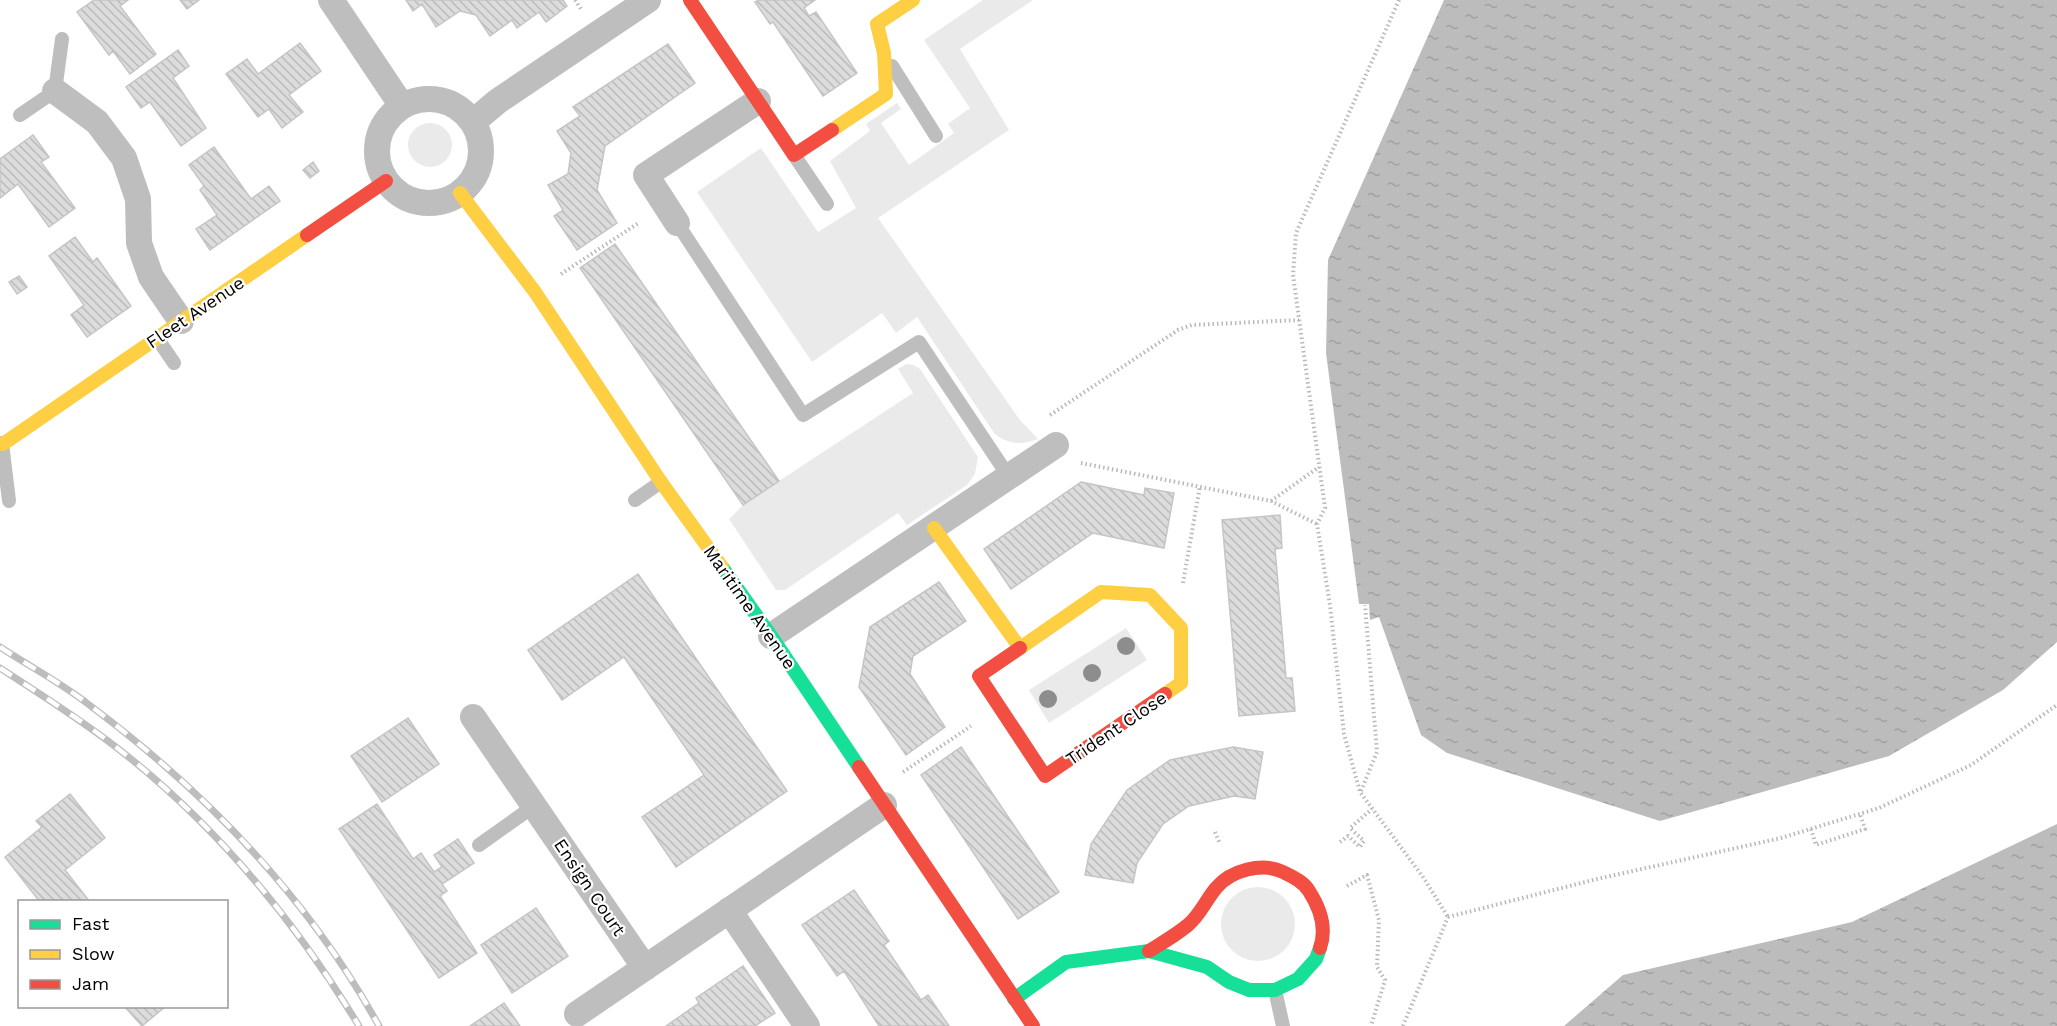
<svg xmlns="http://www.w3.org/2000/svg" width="2057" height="1026" font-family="'Work Sans',sans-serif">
	<defs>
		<pattern id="water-ripples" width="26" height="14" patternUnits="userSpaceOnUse" patternTransform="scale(1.5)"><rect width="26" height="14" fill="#bcbcbc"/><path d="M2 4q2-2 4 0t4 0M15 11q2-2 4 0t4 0" fill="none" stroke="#a0a0a0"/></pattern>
		<pattern id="building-back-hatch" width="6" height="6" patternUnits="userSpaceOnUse" patternTransform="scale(1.5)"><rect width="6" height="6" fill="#dcdcdc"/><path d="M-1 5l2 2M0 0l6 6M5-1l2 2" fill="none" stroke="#bbb"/></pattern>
	</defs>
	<rect width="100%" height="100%" fill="#fff"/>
	<path fill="#eaeaea" d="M983 0H1033L960 49 1009 130 878 218 1020 420 1038 439C1021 445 1008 445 994 433L917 317 896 333 882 313 812 362 697 192 761 148 818 232 856 208 830 161 870 131 866 124 897 103 901 109 881 123 909 165 954 133 948 124 970 108 924 40Z
		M408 145a22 22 0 1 1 44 0a22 22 0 1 1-44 0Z
		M906 364 914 365 920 369 978 457 975 474 967 485 907 525 898 513 785 590H776L729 519 743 505 779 481 913 393 898 369Z
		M1126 628 1147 660 1049 723 1029 690Z
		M1221 924a37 37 0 1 1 74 0a37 37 0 1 1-74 0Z"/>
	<path fill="url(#water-ripples)" d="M1444 0H2057V642L2003 690 1889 756 1660 821 1447 753 1421 735 1379 617 1370 620 1369 604H1359L1326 353 1328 260Z
		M2057 824V1026H1564L1623 975 1852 922Z"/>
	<path fill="url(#building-back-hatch)" stroke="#c5c5c5" stroke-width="1.5" d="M94 0H128L120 6 156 54 130 74 113 51 109 55 77 12Z
		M180 0H199L187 9Z
		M406 0H563L567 6 546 22 539 12 517 28 512 20 490 36 476 15 460 11 436 27 422 4 413 11Z
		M759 0H815L804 8 809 16 816 12 857 73 823 96 773 22 770 24 755 2Z
		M300 43 321 71 289 95 303 112 282 128 269 109 258 117 226 74 247 59 258 74Z
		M668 44 695 83 605 146 597 190 617 223 577 250 554 216 563 210 548 185 568 174 571 153 557 131 580 116 573 107Z
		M178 50 189 66 173 78 206 128 181 146 150 102 141 108 126 87Z
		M33 135 49 157 41 162 75 208 49 227 18 184 0 198V159Z
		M214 147 251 199 269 186 280 201 210 250 196 229 217 215 200 190 204 186 189 165Z
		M313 162 319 171 310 178 303 170Z
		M75 237 93 262 97 258 131 306 87 337 71 315 84 305 49 256Z
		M615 244 779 481 743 505 580 268Z
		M19 276 27 287 17 294 9 282Z
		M1081 482 1144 495 1145 488 1174 493 1164 548 1093 533 1011 589 984 549Z
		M1280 515 1282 548 1275 549 1286 678H1292L1295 711 1239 716 1222 520Z
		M638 574 787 791 676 867 642 817 704 775 624 657 562 700 528 650Z
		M939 582 966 621 913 656 910 674 945 727 906 755 859 687 870 627Z
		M408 718 439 764 382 802 351 756Z
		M961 747 1059 892 1018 919 921 775Z
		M1233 747 1263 752 1255 799 1234 796 1189 806 1163 824 1137 863 1133 883 1085 875 1091 844 1127 790 1170 760Z
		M70 794 105 838 65 870 90 902H40L5 857 42 827 36 821Z
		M377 804 413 859 421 853 434 872 442 867 434 855 458 839 474 863 442 884 447 891 440 896 477 953 439 978 339 829Z
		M854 890 889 941 884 945 921 1000 928 995 949 1026H879L844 971 837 976 802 925Z
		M536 908 568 956 512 993 481 945Z
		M743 966 775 1013 755 1026H666L699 1003 696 998Z
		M504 1003 520 1026H470Z
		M124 1006H166L142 1026Z"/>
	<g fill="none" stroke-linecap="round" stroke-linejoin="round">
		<path stroke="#b8b8b8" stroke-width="4" stroke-dasharray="1.5 3" stroke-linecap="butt" d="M575 0 581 9
			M1399 0 1296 233 1293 275 1325 508 1317 524 1330 605 1344 734 1360 792 1423 877 1448 917
			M561 274 640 222
			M1050 415 1178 330 1192 325 1299 320
			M1081 463 1271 501 1317 524
			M1271 501 1319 467
			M1183 583 1200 486
			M903 772 971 726
			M1361 791 1377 752 1365 605
			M1811 829 1816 845 1865 829 1860 814
			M1215 832 1220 844
			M1340 842 1348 836 1360 847 1364 841 1350 828 1372 809
			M1347 886 1367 875 1379 920 1377 967 1385 980 1371 1026
			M1448 917 1597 879 1781 838 1879 808 1971 765 2057 705
			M1403 1026 1448 917"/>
		<path stroke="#bebebe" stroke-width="14" d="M892 66 936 136
			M20 115 55 91 62 39
			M794 155 827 204
			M677 223 803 415 919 342 1009 477
			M157 338 174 363
			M2 443 9 501
			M635 500 661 482
			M479 845 534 806
			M1275 990 1283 1026"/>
		<path stroke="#bebebe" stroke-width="26" d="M331 0 402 106
			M55 91 97 122 124 158 138 199 139 243 151 277 181 321
			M377 151a52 52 0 1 1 104 0a52 52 0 1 1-104 0Z
			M473 122 498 101 648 0
			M677 223 646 175 758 101
			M771 636 1056 445
			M473 717 645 968
			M729 910 807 1026
			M577 1014 884 805"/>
		<path stroke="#16e098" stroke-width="14" d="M722 567 771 636 859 767
			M1014 999 1066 962 1149 951 1207 967 1229 982 1249 990H1275L1298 979 1316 959 1320 948"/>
		<path stroke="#ffcf43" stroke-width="14" d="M832 130 886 94 884 53 877 24 913 0
			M460 193 535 292 661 482 722 567
			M3 444 307 235
			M934 528 1020 648 1101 592 1150 595 1181 628V683L1165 694"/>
		<path stroke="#f24e42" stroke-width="14" d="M690 0 794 155 832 130
			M307 235 386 181
			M1020 648 979 676 1045 776 1165 694
			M859 767 1033 1026
			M1149 951C1162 943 1176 935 1188 925 1200 915 1206 900 1216 888 1231 870 1262 862 1283 872 1293 877 1304 882 1309 891 1320 908 1327 928 1320 948"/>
		<defs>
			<path id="rail" d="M0 647C29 666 61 683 88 704 206 792 308 897 379 1026
				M0 668C41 695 82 720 121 751 218 827 295 921 359 1026"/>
		</defs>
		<use href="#rail" stroke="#bdbdbd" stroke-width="7"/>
		<use href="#rail" stroke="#fff" stroke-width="4.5" stroke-dasharray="14" stroke-linecap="butt"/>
	</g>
	<g fill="#8d8d8d">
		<circle cx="1126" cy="646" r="9"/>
		<circle cx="1092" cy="673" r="9"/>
		<circle cx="1048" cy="699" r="9"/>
	</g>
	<g text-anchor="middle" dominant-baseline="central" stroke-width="4.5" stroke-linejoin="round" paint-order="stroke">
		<g font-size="18" fill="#000" stroke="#fff">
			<text transform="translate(195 312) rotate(-34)">Fleet Avenue</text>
			<text transform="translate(750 607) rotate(55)">Maritime Avenue</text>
			<text transform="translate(1116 728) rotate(-34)">Trident Close</text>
			<text transform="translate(590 887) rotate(56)">Ensign Court</text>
		</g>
	</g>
	<rect x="18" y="900" width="210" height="108" fill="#ffffff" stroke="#999999" stroke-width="1.5"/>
	<rect x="30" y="920" width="30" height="9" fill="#16e098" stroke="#999999" stroke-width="1.5"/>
	<text x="72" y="930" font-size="18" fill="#000000">Fast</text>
	<rect x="30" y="950" width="30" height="9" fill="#ffcf43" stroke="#999999" stroke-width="1.5"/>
	<text x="72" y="960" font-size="18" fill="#000000">Slow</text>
	<rect x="30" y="980" width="30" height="9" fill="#f24e42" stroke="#999999" stroke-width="1.5"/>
	<text x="72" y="990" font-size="18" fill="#000000">Jam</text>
</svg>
